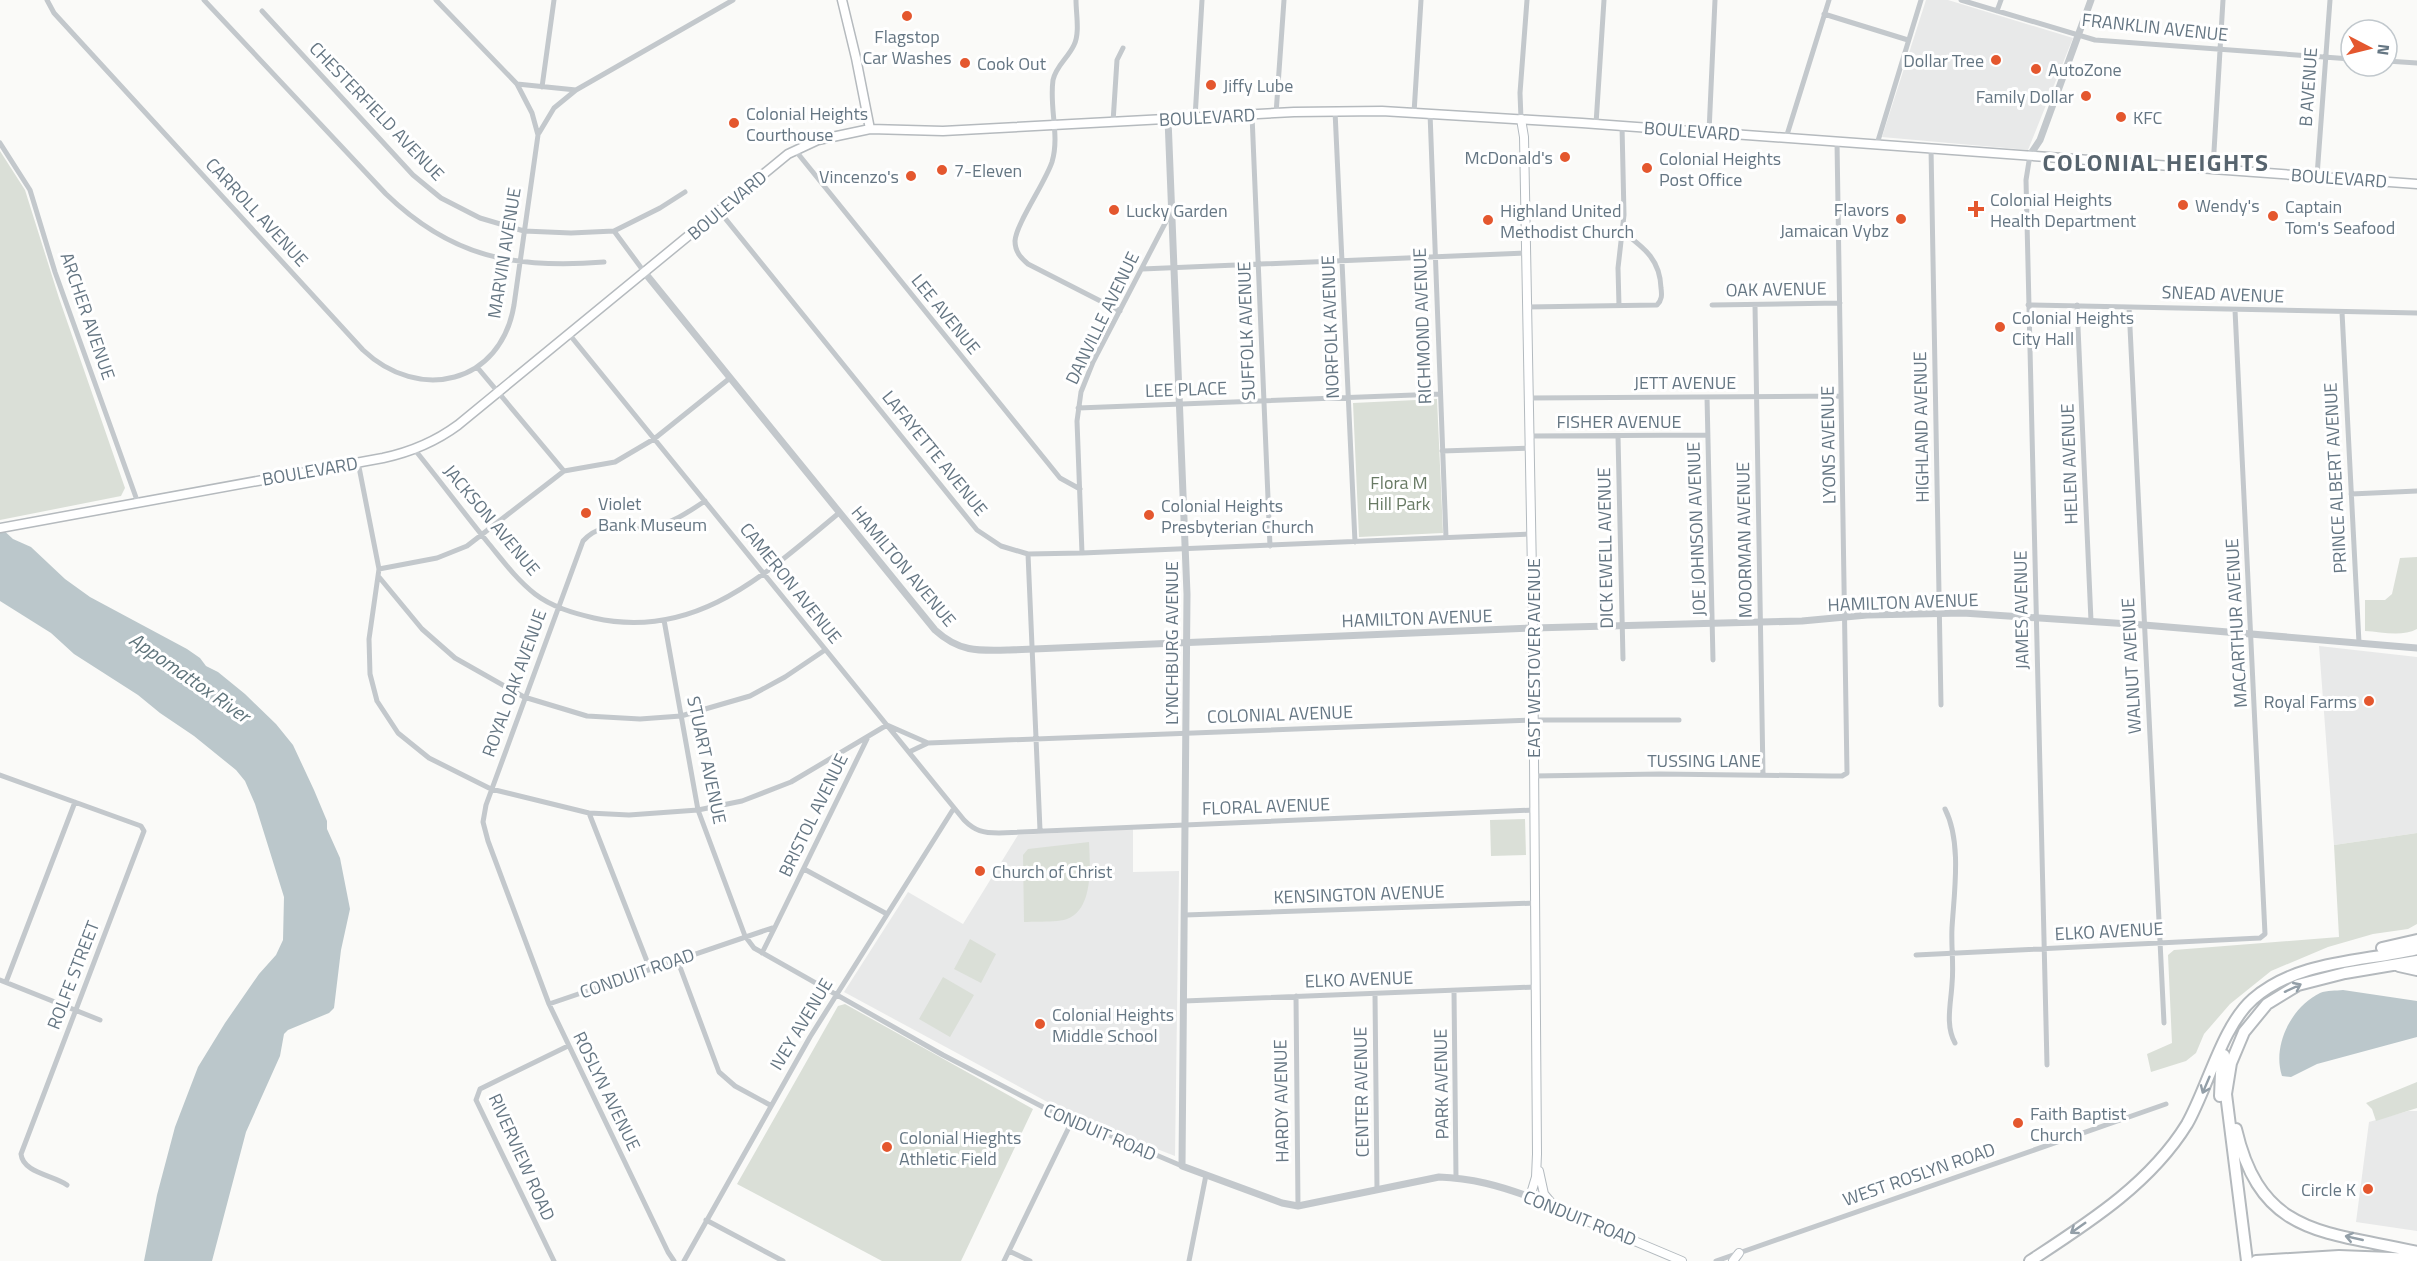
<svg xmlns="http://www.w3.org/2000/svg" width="2417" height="1261" font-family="'Titillium Web',sans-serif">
	<rect width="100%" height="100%" fill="#fafaf8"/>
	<path fill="#e8e9e9" d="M1926 0H1948L2073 38 2028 150 1882 137Z
		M2319 646 2417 657V833L2334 845Z
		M1133 829V872L1179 871 1175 1156 1077 1118 844 992 908 892 963 924 1018 835Z
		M2408 1111H2417V1231L2356 1222 2369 1122Z"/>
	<path fill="#dadfd7" d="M0 151 25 190 59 298 125 488 121 496 0 520Z
		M1437 399 1443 533 1359 537 1353 403Z
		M2417 557V629C2402 637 2382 632 2365 631V600H2385L2392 594 2400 558Z
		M1525 819 1526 855 1491 856 1490 820Z
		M2417 833V924L2408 929 2373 934 2328 947 2271 971 2230 1004 2204 1034 2196 1053 2186 1061 2151 1072 2147 1054 2172 1043 2168 955 2174 950 2339 937 2334 845Z
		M1089 842C1090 864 1094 909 1067 919 1055 923 1037 921 1024 922L1023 855 1028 849Z
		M970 939 996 954 981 983 954 969Z
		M943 977 974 995 950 1037 919 1019Z
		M845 1004 1033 1109 961 1261H882L737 1184 838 1006Z
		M2417 1082V1108L2376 1121 2372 1109 2366 1103Z"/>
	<path fill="#bbc7cb" d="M0 527 13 539 31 547 65 579 90 597 187 649 200 658 206 666 218 672 245 694 276 724 293 745 314 790 327 821V829L340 858 350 909 341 950 334 1008 329 1013 288 1030 284 1034 280 1056 246 1132 212 1261H144L157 1195 175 1127 198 1067 225 1023 259 974 276 955 283 940 284 897 255 804 245 781 236 770 194 736 160 713 138 695 74 654 51 633 0 601Z
		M2343 990 2417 1001V1037L2317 1064 2291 1077 2282 1076C2272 1046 2291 1007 2320 993 2327 990 2336 991 2343 990Z"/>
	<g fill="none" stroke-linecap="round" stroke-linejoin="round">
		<defs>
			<path id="secondary" d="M1521 119 1524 137 1533 628 1537 1154 1536 1177 1530 1197 1682 1261
				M1539 1171 1544 1194 1554 1206
				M1733 1261 1739 1253"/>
			<path id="primary" d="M842 0 856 58 870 129
				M0 528 383 458C411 452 435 442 458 425L788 154 818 140 870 129 943 131 1294 112 1382 111 1582 123 2417 184"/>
			<path id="motorway" d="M2382 948 2417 940
				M2399 966 2417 970
				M2220 1096 2221 1073 2224 1055
				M2236 1129C2261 1237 2325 1231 2417 1252
				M2030 1261C2088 1223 2150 1184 2187 1124 2208 1087 2222 1026 2253 999 2298 960 2362 962 2417 949
				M2247 1261 2226 1094 2231 1063 2244 1032 2267 1004 2298 985 2345 973 2417 961
				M2256 1261 2339 1256 2417 1259"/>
		</defs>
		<use href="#secondary" stroke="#b3babf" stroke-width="10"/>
		<use href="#primary" stroke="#b5babe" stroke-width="11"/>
		<use href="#motorway" stroke="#b4b9bd" stroke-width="14"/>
		<path stroke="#c3c8cc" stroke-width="5" d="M47 0 54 13 363 350C419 403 501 384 514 305L538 135 532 113 517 84
			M204 0 386 194C452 258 515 269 604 262
			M436 0 517 84 576 90 733 0
			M1076 0C1076 14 1080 33 1074 45 1068 58 1056 66 1053 80 1049 108 1060 135 1052 162 1045 183 1016 224 1015 241 1015 252 1021 258 1028 264L1120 311
			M1961 0 2095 40 2351 59
			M262 11 413 175 441 198 480 218 524 231 571 233 614 231 660 208 685 192
			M1997 11 2001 0
			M1824 14 1908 40
			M2387 61 2417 63
			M542 87 554 0
			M1335 111 1355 542
			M1414 113 1421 0
			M1430 113 1446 538
			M1276 114 1284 0
			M1252 115 1270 546
			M1195 118 1202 0
			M1521 119 1520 93 1527 0
			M1113 122 1117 60 1123 48
			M1596 124 1604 0
			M1709 132 1715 0
			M539 133 554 108 576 90
			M1786 138 1829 0
			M0 143 30 190 55 272 138 503
			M1877 144 1921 0
			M1931 148 1941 705
			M795 150 1060 478 1080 489
			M2030 155 2026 180 2047 1065
			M2213 168 2223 0
			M2317 176 2330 0
			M720 212 977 530 1001 546 1028 554 1082 553 1532 534
			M614 231 645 273
			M1142 269 1526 253
			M1712 305 1840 303
			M1755 305 1763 775
			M2028 305 2417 313
			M2077 305 2091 621
			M1619 306 1618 268 1624 215 1622 126
			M1527 307 1657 305C1662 300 1662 295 1661 288 1660 259 1644 248 1623 232
			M2129 307 2164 1023
			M2342 312 2359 643
			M569 334 964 820C975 831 983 833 999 833L1534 810
			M477 367 564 471
			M1707 397 1713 660
			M1529 398 1841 396
			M1078 408 1440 394
			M1530 436 1708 435
			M1618 436 1623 659
			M415 450C440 481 464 513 489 544 503 561 517 580 535 594 552 607 573 613 594 618 697 641 766 573 839 513
			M1442 451 1530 448
			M358 462 379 569 369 639 370 674 377 701 398 733 429 758 491 789 589 813 629 815 698 810 742 801 791 782 887 725 928 743 1533 720H1679
			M2351 494 2417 491
			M1082 553 1077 421 1081 392 1093 362 1172 210
			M1028 554 1040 830
			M379 569 437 558 467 546 564 471 615 462 654 439 730 378
			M379 577 422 629 455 658 524 697 587 716 640 719 681 716 750 696 785 677 825 650
			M664 620 698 810 745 936 754 948 943 1055 1043 1107 1182 1166
			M909 752 928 743
			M0 775 141 826 144 831 21 1154C23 1173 53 1175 67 1185
			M1534 776 1660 774 1832 776H1842L1847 773 1837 142
			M1945 809C1962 842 1954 893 1952 928 1951 947 1954 965 1952 984 1951 1003 1945 1025 1955 1043
			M589 813 650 969
			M804 869 887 914
			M1185 915 1535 903
			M762 953 775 927
			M1916 955 2260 938 2265 934 2235 310
			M677 959 719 1072 735 1086 770 1105
			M0 980 100 1020
			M6 982 75 802
			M1454 991 1456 1177
			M1375 994 1377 1189
			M1296 996 1298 1206
			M1184 1001 1535 987
			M549 1004 775 927 867 739
			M706 1220 783 1261
			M1009 1251 1030 1261
			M554 1261 476 1100 480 1089 568 1046
			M674 1261 668 1252 549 1004 488 841 483 822 486 805 583 541C604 518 624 533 650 528 672 523 687 513 705 501
			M684 1261 810 1037 954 808
			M1004 1261 1072 1121
			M1189 1261 1206 1175
			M1716 1261 2166 1104"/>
		<path stroke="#c3c8cc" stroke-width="7" d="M1168 119 1187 594 1182 1166 1282 1203 1298 1206 1439 1177C1472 1178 1500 1186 1530 1197
			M2030 155 2040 140 2091 0
			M645 273 935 630C959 652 978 651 1009 650L1533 628 1802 621 1867 615 1963 613 2144 625 2417 648"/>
		<use href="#secondary" stroke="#fff" stroke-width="8"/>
		<use href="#primary" stroke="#fff" stroke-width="8"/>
		<use href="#motorway" stroke="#fff" stroke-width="10"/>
	</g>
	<defs><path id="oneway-shaft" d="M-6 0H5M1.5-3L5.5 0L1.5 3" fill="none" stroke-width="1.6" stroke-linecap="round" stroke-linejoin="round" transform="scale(1.5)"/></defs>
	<g stroke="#939fa8">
		<use href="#oneway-shaft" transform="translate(2293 988) rotate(-25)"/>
		<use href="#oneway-shaft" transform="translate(2206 1085) rotate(113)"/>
		<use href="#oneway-shaft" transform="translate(2078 1228) rotate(145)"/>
		<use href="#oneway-shaft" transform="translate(2354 1238) rotate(-167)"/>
	</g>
	<g fill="#e4572e" stroke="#fff" stroke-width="2">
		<circle cx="907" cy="16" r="6"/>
		<circle cx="1996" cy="60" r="6"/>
		<circle cx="965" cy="63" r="6"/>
		<circle cx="2036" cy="69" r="6"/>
		<circle cx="1211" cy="85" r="6"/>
		<circle cx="2086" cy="96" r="6"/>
		<circle cx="2121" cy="117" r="6"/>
		<circle cx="734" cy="123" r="6"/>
		<circle cx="1565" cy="157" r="6"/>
		<circle cx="1647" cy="168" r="6"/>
		<circle cx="942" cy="170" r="6"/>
		<circle cx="911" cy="176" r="6"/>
		<circle cx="2183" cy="205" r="6"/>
		<path d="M1973 200h6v6h6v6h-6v6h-6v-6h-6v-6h6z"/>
		<circle cx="1114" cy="210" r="6"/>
		<circle cx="2273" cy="216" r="6"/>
		<circle cx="1901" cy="219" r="6"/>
		<circle cx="1488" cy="220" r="6"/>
		<circle cx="2000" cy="327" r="6"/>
		<circle cx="586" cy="513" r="6"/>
		<circle cx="1149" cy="515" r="6"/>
		<circle cx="2369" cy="701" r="6"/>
		<circle cx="980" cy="871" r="6"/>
		<circle cx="1040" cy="1024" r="6"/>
		<circle cx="2018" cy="1123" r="6"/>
		<circle cx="887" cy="1147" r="6"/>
		<circle cx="2368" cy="1189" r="6"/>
	</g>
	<g text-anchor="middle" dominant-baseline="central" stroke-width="6" stroke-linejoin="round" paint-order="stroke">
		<g font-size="18" fill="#657683" stroke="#fff">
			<text transform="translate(2155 27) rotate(6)">FRANKLIN AVENUE</text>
			<text transform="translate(2308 87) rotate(-86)">B AVENUE</text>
			<text transform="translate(377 111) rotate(46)">CHESTERFIELD AVENUE</text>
			<text transform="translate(1207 117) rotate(-3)">BOULEVARD</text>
			<text transform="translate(1692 131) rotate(4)">BOULEVARD</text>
			<text transform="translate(2339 178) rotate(4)">BOULEVARD</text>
			<text transform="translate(727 205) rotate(-40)">BOULEVARD</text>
			<text transform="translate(257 212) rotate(47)">CARROLL AVENUE</text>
			<text transform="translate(504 253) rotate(-81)">MARVIN AVENUE</text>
			<text transform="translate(1776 289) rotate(-1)">OAK AVENUE</text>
			<text transform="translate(2223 294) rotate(2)">SNEAD AVENUE</text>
			<text transform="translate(946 314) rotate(51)">LEE AVENUE</text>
			<text transform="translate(88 316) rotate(71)">ARCHER AVENUE</text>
			<text transform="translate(1102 318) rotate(-64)">DANVILLE AVENUE</text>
			<text transform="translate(1422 326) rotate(-92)">RICHMOND AVENUE</text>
			<text transform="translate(1330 327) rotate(-92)">NORFOLK AVENUE</text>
			<text transform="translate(1246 331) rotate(-92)">SUFFOLK AVENUE</text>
			<text x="1685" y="382">JETT AVENUE</text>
			<text transform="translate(1186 389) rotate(-2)">LEE PLACE</text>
			<text x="1619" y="421">FISHER AVENUE</text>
			<text transform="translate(1921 427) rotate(-91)">HIGHLAND AVENUE</text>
			<text transform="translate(1828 445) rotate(-91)">LYONS AVENUE</text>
			<text transform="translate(935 453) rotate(51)">LAFAYETTE AVENUE</text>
			<text transform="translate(2069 464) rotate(-92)">HELEN AVENUE</text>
			<text transform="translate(310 471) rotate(-10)">BOULEVARD</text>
			<text transform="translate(2335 478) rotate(-93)">PRINCE ALBERT AVENUE</text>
			<text transform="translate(492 520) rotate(50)">JACKSON AVENUE</text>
			<text transform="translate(1696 529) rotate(-92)">JOE JOHNSON AVENUE</text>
			<text transform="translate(1744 540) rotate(-91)">MOORMAN AVENUE</text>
			<text transform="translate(1605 548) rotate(-91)">DICK EWELL AVENUE</text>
			<text transform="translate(904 566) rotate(50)">HAMILTON AVENUE</text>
			<text transform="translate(791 583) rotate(51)">CAMERON AVENUE</text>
			<text transform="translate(1903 602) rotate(-2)">HAMILTON AVENUE</text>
			<text transform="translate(2021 610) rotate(-91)">JAMES AVENUE</text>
			<text transform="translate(1417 618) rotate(-2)">HAMILTON AVENUE</text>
			<text transform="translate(2236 623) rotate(-93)">MACARTHUR AVENUE</text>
			<text transform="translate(1171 643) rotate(-90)">LYNCHBURG AVENUE</text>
			<text transform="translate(1533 658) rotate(-90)">EAST WESTOVER AVENUE</text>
			<text transform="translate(2131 666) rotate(-93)">WALNUT AVENUE</text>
			<text transform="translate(514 683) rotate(-70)">ROYAL OAK AVENUE</text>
			<text transform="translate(1280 714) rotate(-2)">COLONIAL AVENUE</text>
			<text transform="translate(707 760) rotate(78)">STUART AVENUE</text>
			<text x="1704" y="760">TUSSING LANE</text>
			<text transform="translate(1266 806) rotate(-2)">FLORAL AVENUE</text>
			<text transform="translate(813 815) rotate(-64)">BRISTOL AVENUE</text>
			<text transform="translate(1359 894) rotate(-2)">KENSINGTON AVENUE</text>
			<text transform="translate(2109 931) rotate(-3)">ELKO AVENUE</text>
			<text transform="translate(637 973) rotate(-19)">CONDUIT ROAD</text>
			<text transform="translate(73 975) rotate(-69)">ROLFE STREET</text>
			<text transform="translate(1359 979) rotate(-2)">ELKO AVENUE</text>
			<text transform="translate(801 1024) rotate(-59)">IVEY AVENUE</text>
			<text transform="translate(1441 1084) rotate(-91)">PARK AVENUE</text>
			<text transform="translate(607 1091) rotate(64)">ROSLYN AVENUE</text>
			<text transform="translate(1361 1092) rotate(-91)">CENTER AVENUE</text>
			<text transform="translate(1281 1101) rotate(-91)">HARDY AVENUE</text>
			<text transform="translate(1100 1132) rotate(23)">CONDUIT ROAD</text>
			<text transform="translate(522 1157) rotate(66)">RIVERVIEW ROAD</text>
			<text transform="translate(1919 1174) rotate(-19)">WEST ROSLYN ROAD</text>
			<text transform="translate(1580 1218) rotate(22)">CONDUIT ROAD</text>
		</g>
		<g font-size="18" fill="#657683" stroke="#fff" text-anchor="start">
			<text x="907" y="36" text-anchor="middle">Flagstop<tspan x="907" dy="21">Car Washes</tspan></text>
			<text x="1984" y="60" text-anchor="end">Dollar Tree</text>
			<text x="977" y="63">Cook Out</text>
			<text x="2048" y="69">AutoZone</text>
			<text x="1223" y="85">Jiffy Lube</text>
			<text x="2074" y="96" text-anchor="end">Family Dollar</text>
			<text x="746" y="113">Colonial Heights<tspan x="746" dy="21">Courthouse</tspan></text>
			<text x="2133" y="117">KFC</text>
			<text x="1553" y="157" text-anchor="end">McDonald's</text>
			<text x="1659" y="158">Colonial Heights<tspan x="1659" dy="21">Post Office</tspan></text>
			<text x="954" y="170">7-Eleven</text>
			<text x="899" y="176" text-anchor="end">Vincenzo's</text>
			<text x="1990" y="199">Colonial Heights<tspan x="1990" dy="21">Health Department</tspan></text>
			<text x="2195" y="205">Wendy's</text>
			<text x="2285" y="206">Captain<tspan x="2285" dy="21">Tom's Seafood</tspan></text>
			<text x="1889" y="209" text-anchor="end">Flavors<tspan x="1889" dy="21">Jamaican Vybz</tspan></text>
			<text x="1126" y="210">Lucky Garden</text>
			<text x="1500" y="210">Highland United<tspan x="1500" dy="21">Methodist Church</tspan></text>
			<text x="2012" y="317">Colonial Heights<tspan x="2012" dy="21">City Hall</tspan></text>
			<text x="598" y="503">Violet<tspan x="598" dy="21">Bank Museum</tspan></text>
			<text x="1161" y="505">Colonial Heights<tspan x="1161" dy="21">Presbyterian Church</tspan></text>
			<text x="2357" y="701" text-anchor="end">Royal Farms</text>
			<text x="992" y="871">Church of Christ</text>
			<text x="1052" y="1014">Colonial Heights<tspan x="1052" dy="21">Middle School</tspan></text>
			<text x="2030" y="1113">Faith Baptist<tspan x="2030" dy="21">Church</tspan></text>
			<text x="899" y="1137">Colonial Hieghts<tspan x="899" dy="21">Athletic Field</tspan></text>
			<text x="2356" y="1189" text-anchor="end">Circle K</text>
		</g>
		<g font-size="18" fill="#687a64" stroke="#fff">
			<text x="1399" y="482">Flora M<tspan x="1399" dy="21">Hill Park</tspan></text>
		</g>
		<g font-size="20" font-style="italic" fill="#60757c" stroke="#fff">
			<text transform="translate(190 677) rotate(35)">Appomattox River</text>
		</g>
		<g font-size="24" font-weight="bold" letter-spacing="1.5" fill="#57646e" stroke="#fff">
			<text x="2156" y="162">COLONIAL HEIGHTS</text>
		</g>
	</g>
	<g transform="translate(2369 48) rotate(97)"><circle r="28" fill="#ffffff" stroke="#c1c8cd" stroke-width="1.5"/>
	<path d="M0-4.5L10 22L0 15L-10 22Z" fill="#e4572e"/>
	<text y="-9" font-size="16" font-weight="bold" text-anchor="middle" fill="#657683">N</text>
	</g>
</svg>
